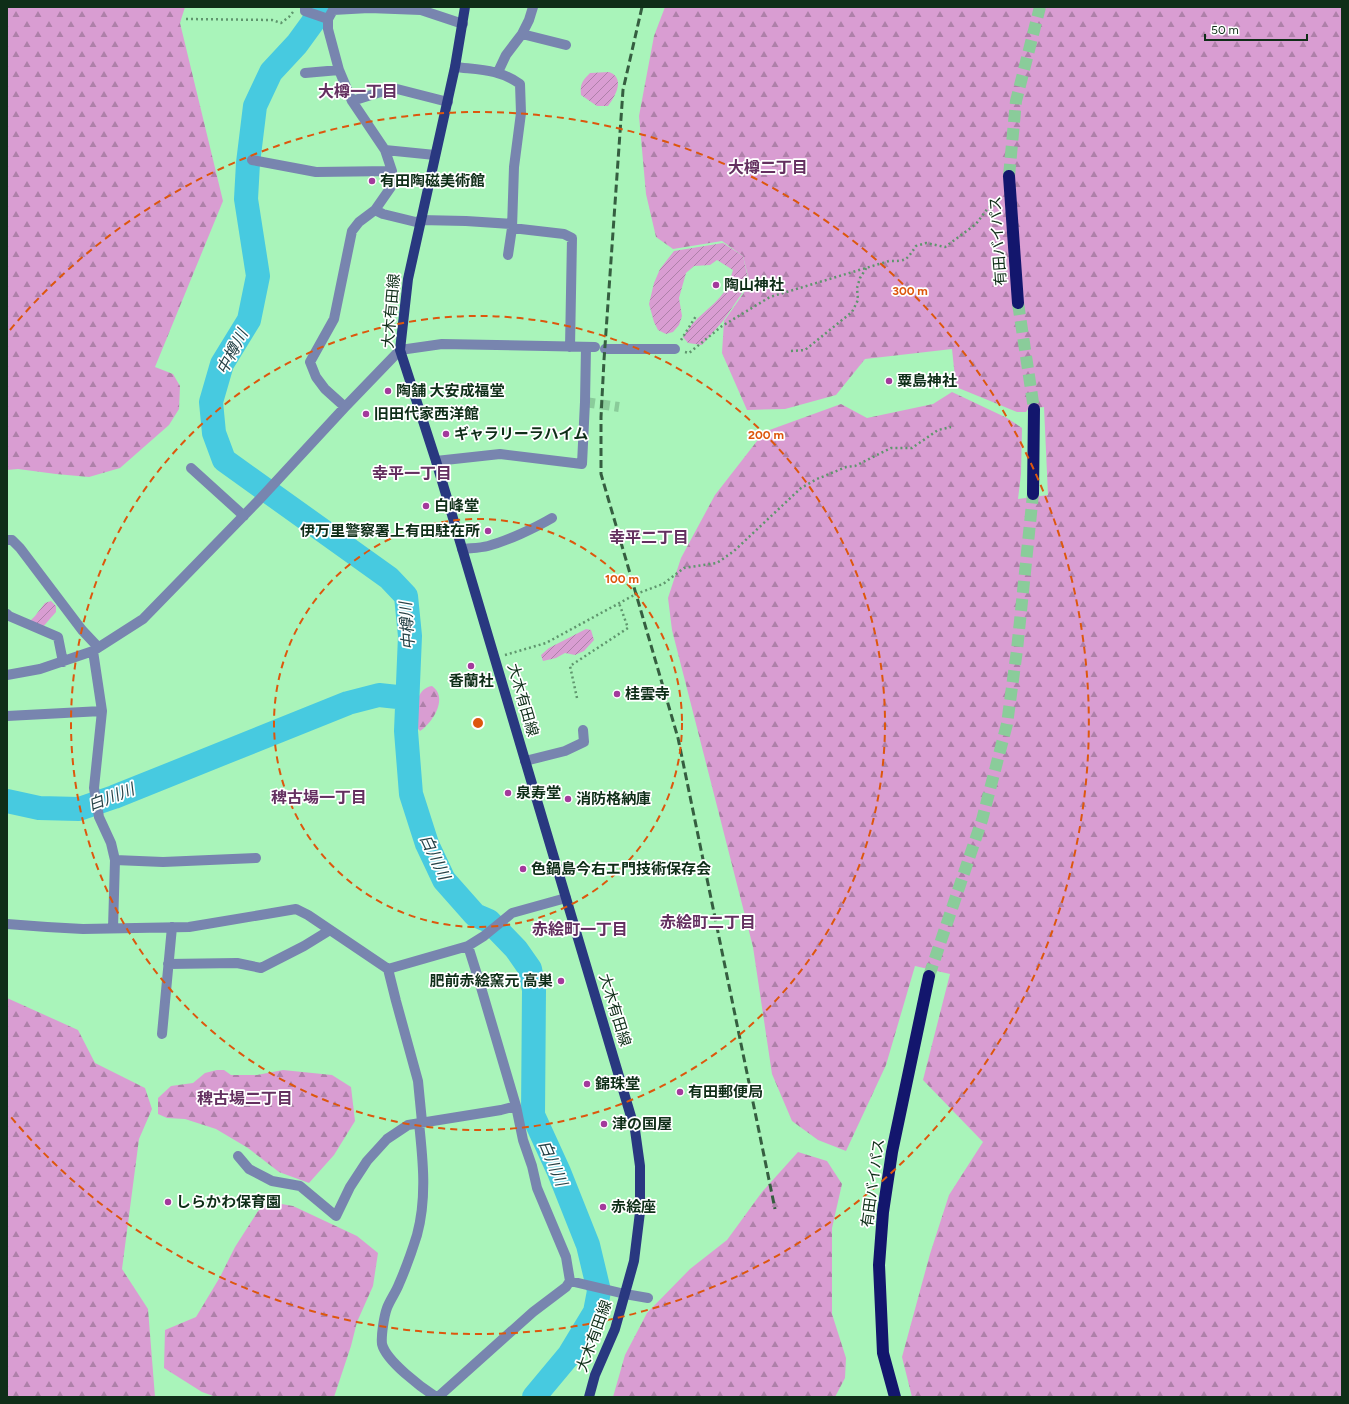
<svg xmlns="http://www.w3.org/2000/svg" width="1349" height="1404" font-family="Figtree,'Noto Sans JP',sans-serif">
	<defs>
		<pattern id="forest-firs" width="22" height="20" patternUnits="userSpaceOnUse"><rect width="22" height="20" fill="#d99dd2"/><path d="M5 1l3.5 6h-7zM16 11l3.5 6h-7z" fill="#ae80a9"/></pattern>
		<pattern id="garden-furrows" width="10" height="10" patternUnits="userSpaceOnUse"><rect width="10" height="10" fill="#d99dd2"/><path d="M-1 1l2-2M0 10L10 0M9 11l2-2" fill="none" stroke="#ae80a9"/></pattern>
	</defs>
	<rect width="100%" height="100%" fill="#a9f4ba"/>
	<path fill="url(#forest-firs)" d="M7 7H185L180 23 223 201 155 367 173 374 180 386 179 409 169 425 120 468 89 477 56 474 18 469 7 470Z
		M665 7H1342V1397H912L902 1357 930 1254 949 1195 983 1142 923 1080 950 974 915 966 886 1065 846 1151 818 1140 792 1121 772 1074 753 947 672 630 668 598 681 558 715 495 764 432 841 404 867 418 933 404 952 392 1007 418 1022 428 1021 474 1018 499 1048 495 1044 407 1028 409 1026 412H1017L956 387 952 349 865 359 836 395 785 409 747 410 722 353 724 321 750 284 743 256 722 241 673 249 656 237 646 194 639 116 654 36Z
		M432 686C449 698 432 723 420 731L416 726C416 712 414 689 432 686Z
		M7 998 78 1030 95 1063 145 1088 152 1109 139 1139 122 1269 148 1309 155 1397H7Z
		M217 1070H224L231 1075H257L283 1070 332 1075 351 1087 355 1121 334 1155 309 1183 279 1172 248 1148 216 1129 185 1119 167 1118 158 1114V1098L171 1086 193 1083 205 1073Z
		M798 1152 827 1161 842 1184 832 1228V1314L846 1358 845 1378 835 1397H613L625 1355 647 1313 690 1269 727 1240 762 1192Z
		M270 1202 293 1206 357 1236 378 1253 373 1286 357 1322 351 1346 334 1397H216L202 1392 164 1368 165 1330 196 1317 220 1277 235 1247 258 1211Z"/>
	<path fill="url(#garden-furrows)" d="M609 72C626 78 615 97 608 106H597L581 95C580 84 582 81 590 73Z
		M723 243 743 256 749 283 723 321 702 345 688 343 683 337C693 318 713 308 725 291 729 285 731 276 733 270L717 260 710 265 694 266 686 273 679 298 682 316 679 325 673 332 666 334 658 330 654 322 649 304 654 283 660 269 674 251Z
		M51 601 56 606V612L41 629 28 623 35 616 45 603Z
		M586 629 591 630 594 640 584 651 575 655 565 653 556 658 543 661 541 655 549 648Z"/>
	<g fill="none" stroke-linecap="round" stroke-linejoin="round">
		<path stroke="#47cae0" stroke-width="24" d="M319 7 313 22 297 44 271 72 255 106 248 163 246 199 258 276 249 320 222 364 211 402 214 433 224 460 389 578 406 596 410 636 406 731 411 794 427 844 444 880 475 915 489 921 516 949 530 969 534 990 533 1115 559 1172 588 1245 599 1291 595 1312 569 1355 534 1397
			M7 801 39 808 79 809 114 797 348 703 379 695 407 698"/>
		<path stroke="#8acc9a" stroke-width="10" stroke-dasharray="10 5" stroke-linecap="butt" d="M585 402 619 407"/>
		<path stroke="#8acc9a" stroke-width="12" stroke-dasharray="12 6" stroke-linecap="butt" d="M1009 176 1016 101 1040 7
			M1018 303 1034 409
			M929 976 982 820 1007 724 1017 650 1033 494"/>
		<path stroke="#5f956d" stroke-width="2.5" stroke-dasharray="2 3" stroke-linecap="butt" d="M186 19 272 20 281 23 289 17 293 12
			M681 340 696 316
			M791 351 805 350 852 312 858 300 857 288 860 278 867 267
			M685 352 689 353 722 326 770 297 889 261C906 261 906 261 916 246L926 243 945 247 976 224 988 208 995 204
			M505 655 546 643 636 594 663 584 684 568 717 563 734 551 801 488 817 479 846 467 855 466 891 448H912L938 430 951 427
			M577 698 570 666 628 628 619 603"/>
		<path stroke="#7885af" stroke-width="10" d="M305 7V11L328 19
			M522 34 566 45
			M455 67C480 70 499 69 520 84L521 113 514 167 512 228 508 255
			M498 72 506 55 522 34 529 20 533 7
			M305 73 339 70
			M352 101 387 90 397 89 448 102
			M385 150 435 155
			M252 160 316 172 392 171
			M375 210 383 214 420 223
			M420 220 466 221 512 224
			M512 228 564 234 572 238 570 347
			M605 349H675
			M345 407 325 389 316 377 310 362 334 319 352 231 359 222 375 210 391 187 392 171 385 150 352 101 339 70 328 29V19L333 10 369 8 421 10 463 24
			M436 461 500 454 582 464 585 402 586 347
			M191 468 244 516
			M7 540H12L20 548 82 630 98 647
			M462 549C471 548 480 548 488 546 507 541 535 528 552 518
			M7 614 9 616 58 637 63 662
			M93 651 102 711 94 788 99 817 111 843 115 860 113 928
			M7 675 40 669 93 651 143 619 257 502 345 407 400 350 442 344 595 347
			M7 716 102 711
			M525 761 565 751 584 742 583 730
			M115 860 163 862 256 858
			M7 924 47 927 83 929 189 927 296 909 308 915 388 969 468 946 484 936 512 913 566 898
			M468 946 480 984 516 1106
			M168 964 237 963 261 968 304 946 330 930
			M388 969 396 1001 418 1081 422 1122
			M162 1034 172 927
			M419 1123C423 1160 427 1198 417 1235 412 1251 406 1268 399 1284 396 1292 390 1300 387 1308 384 1316 381 1336 382 1344 386 1361 422 1388 436 1397
			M238 1156 249 1169 272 1181 300 1186 336 1216 350 1187 367 1161 387 1139 408 1125 501 1110 516 1106 523 1140 532 1166 537 1188 566 1257 570 1281 566 1287 533 1312 438 1397
			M570 1281 625 1294 648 1298"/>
		<path stroke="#293880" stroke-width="10" d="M465 7 455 67 408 279 400 350 436 461 635 1130 640 1166V1212L634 1261 615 1329 595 1375 589 1397"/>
		<path stroke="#13166d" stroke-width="12" d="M1009 176 1018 303
			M1033 494 1034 409
			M895 1397 883 1353 879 1265 883 1212 892 1152 929 976"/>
		<path stroke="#355e40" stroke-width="3" stroke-dasharray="8 4" stroke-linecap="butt" d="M642 7 623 90 604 360 601 417V474L678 738 775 1209"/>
	</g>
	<g fill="none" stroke="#dd570d" stroke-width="2" stroke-dasharray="7 5">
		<circle cx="478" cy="723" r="204"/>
		<circle cx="478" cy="723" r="407"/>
		<path d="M10 330A611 611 0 1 1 10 1116"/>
	</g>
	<g fill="#a33a9c" stroke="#fff" stroke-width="1.5">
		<circle cx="372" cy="181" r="4"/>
		<circle cx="716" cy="285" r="4"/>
		<circle cx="889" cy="381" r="4"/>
		<circle cx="388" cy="391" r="4"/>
		<circle cx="366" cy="414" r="4"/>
		<circle cx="446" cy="434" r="4"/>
		<circle cx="426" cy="506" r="4"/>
		<circle cx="488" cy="531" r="4"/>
		<circle cx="471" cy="666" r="4"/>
		<circle cx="617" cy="694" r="4"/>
		<circle cx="508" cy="793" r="4"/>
		<circle cx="568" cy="799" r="4"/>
		<circle cx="523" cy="869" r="4"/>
		<circle cx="561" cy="981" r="4"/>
		<circle cx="587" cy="1084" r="4"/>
		<circle cx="680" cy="1092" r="4"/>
		<circle cx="604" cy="1124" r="4"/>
		<circle cx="168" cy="1202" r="4"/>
		<circle cx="603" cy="1207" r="4"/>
	</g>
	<g text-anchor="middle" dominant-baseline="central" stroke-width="3.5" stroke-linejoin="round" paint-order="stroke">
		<g font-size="15" font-weight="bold" fill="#0f2e18" stroke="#fff" text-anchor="start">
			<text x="380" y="181">有田陶磁美術館</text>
			<text x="724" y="285">陶山神社</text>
			<text x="897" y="381">粟島神社</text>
			<text x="396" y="391">陶舗 大安成福堂</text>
			<text x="374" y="414">旧田代家西洋館</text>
			<text x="454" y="434">ギャラリーラハイム</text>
			<text x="434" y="506">白峰堂</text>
			<text x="480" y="531" text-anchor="end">伊万里警察署上有田駐在所</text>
			<text x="471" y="681" text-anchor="middle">香蘭社</text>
			<text x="625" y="694">桂雲寺</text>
			<text x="516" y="793">泉寿堂</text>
			<text x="576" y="799">消防格納庫</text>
			<text x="531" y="869">色鍋島今右エ門技術保存会</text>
			<text x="553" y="981" text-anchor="end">肥前赤絵窯元 高巣</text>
			<text x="595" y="1084">錦珠堂</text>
			<text x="688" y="1092">有田郵便局</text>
			<text x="612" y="1124">津の国屋</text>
			<text x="176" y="1202">しらかわ保育園</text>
			<text x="611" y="1207">赤絵座</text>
		</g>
		<g font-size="15" fill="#0f2e18" stroke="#fff">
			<text transform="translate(998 241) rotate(-94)">有田バイパス</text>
			<text transform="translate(391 311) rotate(-85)">大木有田線</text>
			<text transform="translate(523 700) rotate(74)">大木有田線</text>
			<text transform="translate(615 1010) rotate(73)">大木有田線</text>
			<text transform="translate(873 1183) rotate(-82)">有田バイパス</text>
			<text transform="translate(594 1336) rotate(-70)">大木有田線</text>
		</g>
		<g font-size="16" font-weight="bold" fill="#643060" stroke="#fff">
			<text x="358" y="91">大樽一丁目</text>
			<text x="768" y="167">大樽二丁目</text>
			<text x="412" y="473">幸平一丁目</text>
			<text x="649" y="537">幸平二丁目</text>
			<text x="319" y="797">稗古場一丁目</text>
			<text x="708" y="922">赤絵町二丁目</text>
			<text x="580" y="929">赤絵町一丁目</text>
			<text x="245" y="1098">稗古場二丁目</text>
		</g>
		<g font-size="16" font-style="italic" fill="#264247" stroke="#fff">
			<text transform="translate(232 352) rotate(-62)">中樽川</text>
			<text transform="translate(407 626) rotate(-94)">中樽川</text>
			<text transform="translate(111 797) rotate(-21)">白川川</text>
			<text transform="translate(435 857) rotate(65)">白川川</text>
			<text transform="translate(553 1163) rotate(67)">白川川</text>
		</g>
	</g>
	<circle cx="478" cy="723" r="6" fill="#dd570d" stroke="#fff" stroke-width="2"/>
	<g font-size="12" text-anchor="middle" font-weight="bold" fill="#dd570d" stroke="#fff" stroke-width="3.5" stroke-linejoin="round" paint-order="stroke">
		<text x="910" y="295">300 m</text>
		<text x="766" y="439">200 m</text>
		<text x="622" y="583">100 m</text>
	</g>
	<rect width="1349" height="1404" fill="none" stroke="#0f2e18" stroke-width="16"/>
	<path d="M1205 34v6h102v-6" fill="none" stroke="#0f2e18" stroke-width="2"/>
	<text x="1211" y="34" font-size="12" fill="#0f2e18" stroke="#ffffff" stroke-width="3" paint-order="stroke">50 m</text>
</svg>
